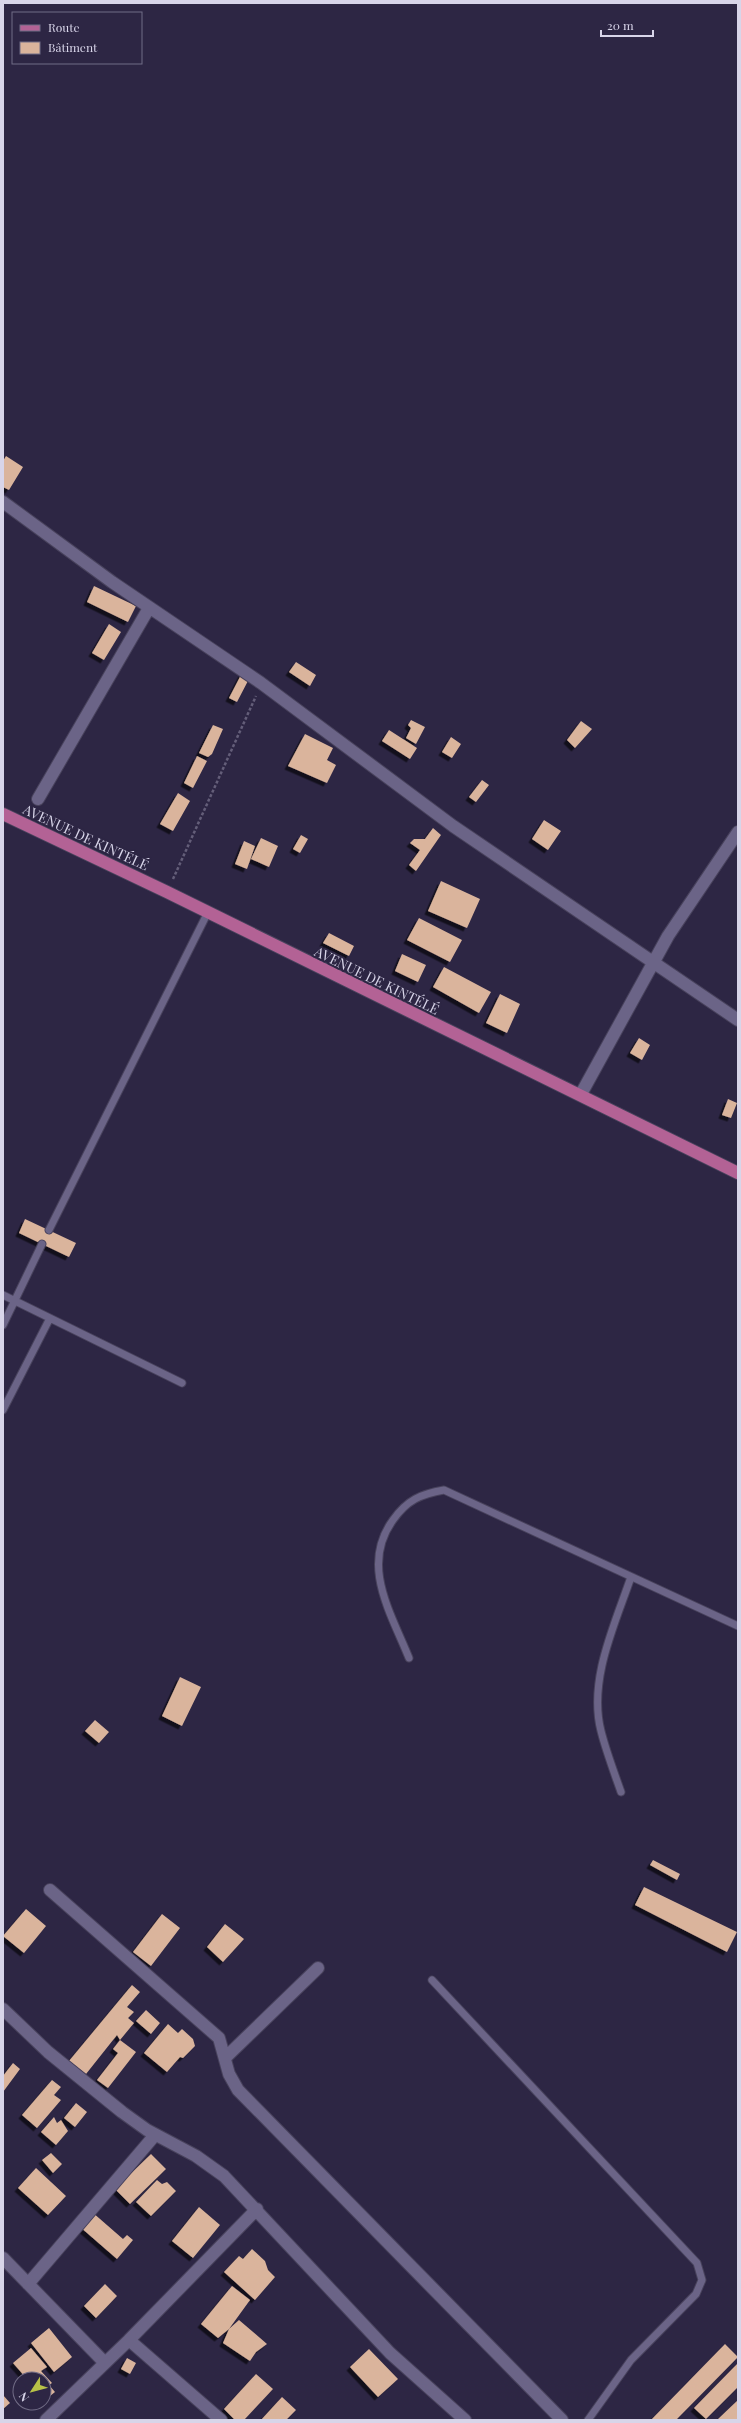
<svg xmlns="http://www.w3.org/2000/svg" width="741" height="2423" font-family="'Playfair Display',serif">
	<defs>
		<filter id="shadow"><feDropShadow dx="-3.5" dy="3.5" stdDeviation="0" flood-color="#0009"/></filter>
	</defs>
	<rect width="100%" height="100%" fill="#2d2644"/>
	<path fill="#dab49c" filter="url(#shadow)" d="M6 456 23 467 9 490 3 487V461Z
		M94 586 136 606 128 622 87 602Z
		M109 624 121 632 104 660 92 653Z
		M296 662 316 675 310 686 289 672Z
		M242 673 250 677 237 702 229 698Z
		M411 720 425 727 416 744 406 738 411 728 408 725Z
		M581 721 592 729 575 748 567 740Z
		M213 725 223 729 212 754 208 757 199 753Z
		M389 730 417 748 410 759 382 741Z
		M305 734 333 748 327 760 336 765 327 783 288 766Z
		M451 737 461 744 452 758 442 752Z
		M197 756 207 761 193 788 184 783Z
		M482 780 489 785 476 802 469 797Z
		M178 793 190 801 173 831 160 824Z
		M544 820 561 831 548 850 532 839Z
		M433 828 441 835 416 871 409 865 420 850 410 843 414 839H425Z
		M301 835 308 839 300 853 293 849Z
		M261 838 278 846 269 867 251 859Z
		M244 841 255 846 247 869 235 864Z
		M441 881 480 899 467 928 428 911Z
		M419 918 462 940 450 962 407 940Z
		M329 933 354 946 349 956 323 943Z
		M402 954 426 965 418 982 395 971Z
		M444 967 491 992 479 1013 433 987Z
		M500 994 520 1004 507 1033 486 1023Z
		M639 1038 650 1045 642 1060 630 1053Z
		M728 1099 737 1103 731 1118 722 1115Z
		M25 1219 76 1243 69 1257 19 1233Z
		M180 1677 201 1687 182 1726 162 1716Z
		M95 1720 109 1732 99 1743 85 1731Z
		M653 1860 680 1874 677 1880 650 1865Z
		M644 1887 737 1932 727 1952 635 1905Z
		M26 1909 46 1926 24 1953 3 1936Z
		M162 1914 180 1928 151 1966 133 1952Z
		M225 1924 244 1939 223 1962 207 1947Z
		M132 1985 140 1992 127 2007 134 2012 128 2018 134 2023 120 2040 117 2035 86 2074 69 2061Z
		M146 2010 160 2023 151 2034 136 2021Z
		M168 2024 178 2033 182 2029 193 2039 195 2046 183 2058 180 2057 167 2072 144 2053Z
		M120 2040 136 2052 108 2088 97 2080 118 2053 113 2049Z
		M13 2063 20 2069 3 2092V2076Z
		M52 2080 61 2087 54 2095 61 2100 37 2128 22 2115Z
		M76 2103 87 2112 75 2127 64 2118Z
		M54 2117 57 2123 61 2120 68 2131 56 2145 41 2132Z
		M51 2153 62 2164 53 2173 42 2160Z
		M151 2154 166 2169 130 2204 115 2189Z
		M36 2168 66 2196 48 2215 18 2188Z
		M157 2180 162 2184 167 2182 176 2191 151 2216 136 2202Z
		M199 2207 220 2225 193 2258 172 2241Z
		M92 2212 123 2239 127 2235 133 2240 117 2259 79 2226Z
		M252 2249 265 2261 268 2270 275 2277 255 2300 224 2272 239 2256 243 2259Z
		M105 2284 117 2296 96 2318 84 2306Z
		M232 2286 250 2300 229 2329 239 2320 267 2344 256 2352 250 2361 223 2343 229 2329 218 2338 201 2324Z
		M49 2328 72 2357 54 2372 31 2343Z
		M725 2344 738 2357 676 2420H651Z
		M31 2348 47 2367 41 2371 52 2383 49 2385 55 2392 45 2400 44 2379H27L13 2363Z
		M369 2349 398 2379 378 2397 350 2367Z
		M127 2358 136 2363 130 2374 121 2369Z
		M738 2363V2387L706 2419 694 2408Z
		M256 2374 273 2389 244 2420H235L224 2409Z
		M3 2395 10 2403 3 2409Z
		M282 2397 296 2410 286 2420H261Z
		M738 2400V2420H717Z"/>
	<g fill="none" stroke-linecap="round" stroke-linejoin="round">
		<defs>
			<path id="service" d="M49 1230 208 912
				M3 1295 182 1383
				M3 1325 42 1244
				M3 1410 50 1318
				M409 1658C391 1613 360 1565 393 1520 407 1500 421 1494 444 1490L738 1626
				M621 1792C614 1772 606 1751 601 1731 588 1680 615 1624 631 1577
				M432 1980 697 2263 702 2280 696 2294 631 2360 588 2420"/>
			<path id="minor" d="M3 502 112 582 261 683 453 826 738 1020
				M38 799 149 608
				M581 1094 668 936 738 832
				M50 1890 219 2038 229 2074 238 2090 562 2420
				M3 2009 48 2052 122 2112 147 2130 196 2156 224 2176 390 2353 465 2420
				M225 2058 318 1968
				M3 2258 105 2363
				M28 2284 155 2135
				M129 2340 221 2420
				M46 2420 129 2340 257 2209"/>
			<path id="primary" d="M3 814 167 892 738 1173"/>
		</defs>
		<use href="#service" stroke="#48425c" stroke-width="9"/>
		<use href="#minor" stroke="#48425c" stroke-width="14"/>
		<use href="#primary" stroke="#48425c" stroke-width="14"/>
		<path stroke="#645e79" stroke-width="2.5" stroke-dasharray="3 2" stroke-linecap="butt" d="M173 879 256 696"/>
		<use href="#service" stroke="#6b6487" stroke-width="7"/>
		<use href="#minor" stroke="#6b6487" stroke-width="12"/>
		<use href="#primary" stroke="#b36295" stroke-width="12"/>
	</g>
	<g text-anchor="middle" dominant-baseline="central" stroke-width="4" stroke-linejoin="round" paint-order="stroke">
		<g font-size="14" fill="#d8d5e9" stroke="#2d2644">
			<text transform="translate(86 837) rotate(25)">AVENUE DE KINTÉLÉ</text>
			<text transform="translate(377 980) rotate(26)">AVENUE DE KINTÉLÉ</text>
		</g>
	</g>
	<rect width="741" height="2423" fill="none" stroke="#d8d5e9" stroke-width="8"/>
	<rect x="12" y="12" width="130" height="52" fill="#2d2644" stroke="#716c86"/>
	<rect x="20" y="25" width="20" height="6" fill="#b36295" stroke="#716c86"/>
	<text x="48" y="32" font-size="12" fill="#d8d5e9">Route</text>
	<rect x="20" y="42" width="20" height="12" fill="#dab49c" stroke="#716c86"/>
	<text x="48" y="52" font-size="12" fill="#d8d5e9">Bâtiment</text>
	<g transform="translate(32 2391) rotate(234)"><circle r="19" fill="#2d2644" stroke="#716c86"/>
	<path d="M0-3L7 15L0 10L-7 15Z" fill="#b8c147"/>
	<text y="-6" font-size="11" font-weight="bold" text-anchor="middle" fill="#d8d5e9">N</text>
	</g>
	<path d="M601 30v6h52v-6" fill="none" stroke="#d8d5e9" stroke-width="2"/>
	<text x="607" y="30" font-size="12" fill="#d8d5e9" stroke="#2d2644" stroke-width="3" paint-order="stroke">20 m</text>
</svg>
